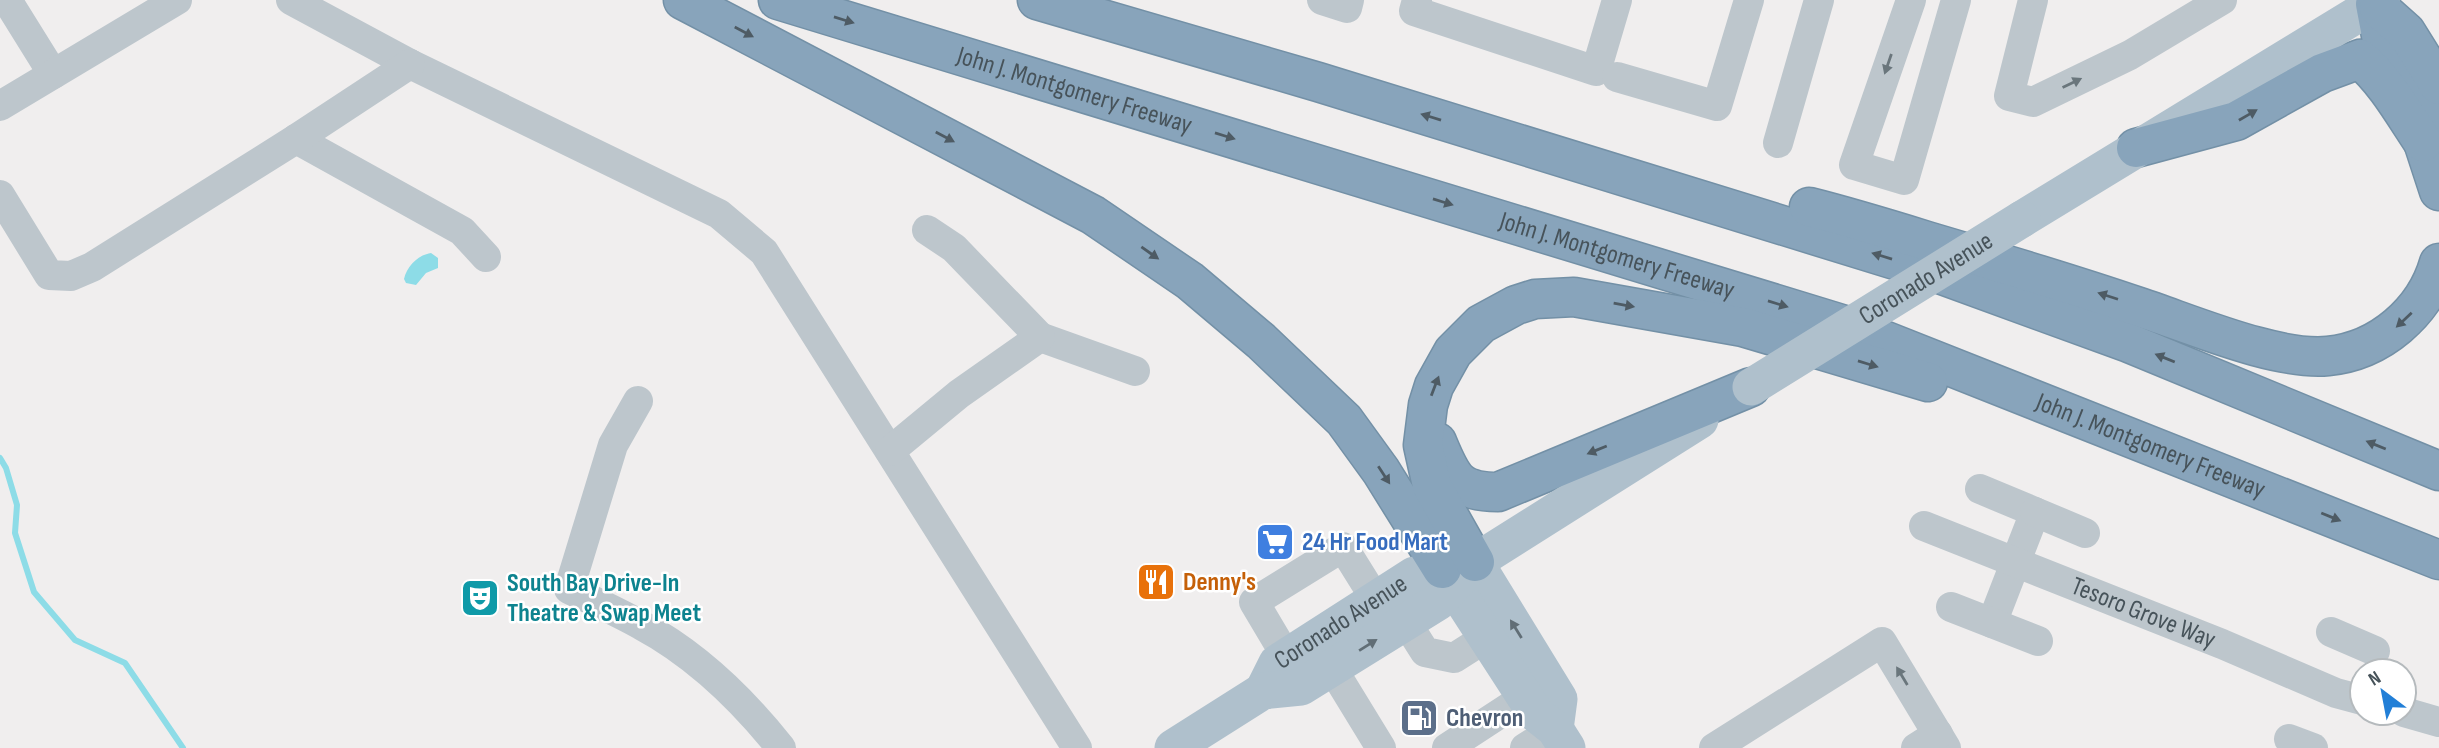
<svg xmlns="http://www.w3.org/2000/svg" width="2439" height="748" font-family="'Sofia Sans Condensed',sans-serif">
	<rect width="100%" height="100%" fill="#f0eeee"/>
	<path fill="#8ddce7" d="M431 253 438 258V268L426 273 416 285 406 283 404 279C407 266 418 255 431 253Z"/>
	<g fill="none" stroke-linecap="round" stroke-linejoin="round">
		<path stroke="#8ddce7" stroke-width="6" d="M0 458 6 468 17 505 15 533 34 592 75 640 125 663 183 748"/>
		<defs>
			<g id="highway">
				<path d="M683 0 1093 215 1190 281 1261 341 1344 420 1381 471 1442 569"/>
				<path id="s3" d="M778 0 1848 326 2439 560"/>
				<path d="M1037 0 1318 82 1934 272 2129 343 2439 471"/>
				<path d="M2375 4 2383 46 2423 111V142L2439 191"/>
				<path d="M2379 8 2406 32 2439 85"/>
				<path d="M2136 148 2236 121 2322 73 2360 59C2386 81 2404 114 2423 142"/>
				<path d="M1809 207C1849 217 1888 229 1927 241 1998 262 2069 283 2139 307 2191 324 2276 361 2328 356 2380 351 2425 312 2439 263"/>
				<path d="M1437 442C1452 478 1457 492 1498 492L1751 387"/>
				<path d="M1475 562 1432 486 1423 445 1428 405 1434 386 1453 352 1481 324 1516 305 1535 299 1574 297 1743 327 1928 382"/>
			</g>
		</defs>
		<use href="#highway" stroke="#7390a6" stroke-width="41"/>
		<g stroke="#bdc6cc" stroke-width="30">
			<path d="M7 0 53 74"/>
			<path d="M291 0 410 64 719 214 764 252 1077 748"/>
			<path d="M1322 0 1347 8 1349 0"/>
			<path d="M1417 0 1414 11 1596 71 1617 0"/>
			<path d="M1911 0 1854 165 1904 180 1956 0"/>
			<path d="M2033 0 2009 96 2033 102 2130 55 2222 0"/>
			<path d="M1617 77 1717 106 1749 0"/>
			<path d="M0 106 177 0"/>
			<path d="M296 139 462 231 486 257"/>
			<path d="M1778 143 1819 0"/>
			<path d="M0 195 49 275 71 276 92 267 296 139 410 64"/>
			<path d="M1040 337 1135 371"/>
			<path d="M638 401 613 445 569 589C593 601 618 612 641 625 697 655 742 699 781 748"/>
			<path d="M890 451 959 394 1040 337 954 248 927 230"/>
			<path d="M1980 489 2035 512 1992 623"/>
			<path d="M2035 512 2085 533"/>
			<path id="s1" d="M1924 526 2222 644 2336 693 2362 700"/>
			<path d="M1951 607 2038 641"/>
			<path d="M1406 622 1425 652 1454 658 1487 637"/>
			<path d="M2331 632 2375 651"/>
			<path d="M1286 656 1254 602 1343 547 1376 600"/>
			<path d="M1332 668 1381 748"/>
			<path d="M2404 712 2439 722"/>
			<path d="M2289 739 2313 748"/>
			<path d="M1447 748 1525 697"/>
			<path d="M1525 748 1555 729"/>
			<path d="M1714 748 1882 642 1946 748"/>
			<path d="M1916 748 1938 734"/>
		</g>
		<g stroke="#afc0cc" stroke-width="37">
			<path d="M2022 219 2381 0"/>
			<path d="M1475 562 1559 699 1555 729"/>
			<path d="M1442 569 1536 714 1555 729 1567 748"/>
			<path id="s2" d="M1263 691 1277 663 1414 575 1471 563"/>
			<path d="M1173 748 1263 691 1301 687 1438 602 1475 562 1700 420"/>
		</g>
		<use href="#highway" stroke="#88a4bb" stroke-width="38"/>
		<path stroke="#afc0cc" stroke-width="37" id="s4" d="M1751 387 2022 219"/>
	</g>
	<defs><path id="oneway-solid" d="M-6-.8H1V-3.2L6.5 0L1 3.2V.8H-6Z" transform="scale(1.75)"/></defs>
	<g fill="#4e5b64">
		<use href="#oneway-solid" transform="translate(844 20) rotate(17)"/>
		<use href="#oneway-solid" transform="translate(744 32) rotate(28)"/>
		<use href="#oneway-solid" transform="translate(2248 115) rotate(-30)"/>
		<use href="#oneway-solid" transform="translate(1431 117) rotate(-163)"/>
		<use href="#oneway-solid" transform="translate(1225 136) rotate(17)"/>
		<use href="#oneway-solid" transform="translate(945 137) rotate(28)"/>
		<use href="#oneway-solid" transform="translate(1443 202) rotate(17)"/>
		<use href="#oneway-solid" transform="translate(1150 253) rotate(35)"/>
		<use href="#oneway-solid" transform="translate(1882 256) rotate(-163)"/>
		<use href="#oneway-solid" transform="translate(2108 296) rotate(-162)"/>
		<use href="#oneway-solid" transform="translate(1778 304) rotate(17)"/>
		<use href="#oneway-solid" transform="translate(1624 305) rotate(10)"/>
		<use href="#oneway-solid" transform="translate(2404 320) rotate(137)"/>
		<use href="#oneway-solid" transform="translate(2165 358) rotate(-158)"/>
		<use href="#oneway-solid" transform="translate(1868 364) rotate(17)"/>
		<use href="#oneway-solid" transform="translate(1435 386) rotate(-69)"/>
		<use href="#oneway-solid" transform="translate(2376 445) rotate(-158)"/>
		<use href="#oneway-solid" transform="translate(1597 450) rotate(158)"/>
		<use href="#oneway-solid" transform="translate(1384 475) rotate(57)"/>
		<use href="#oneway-solid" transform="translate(2331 517) rotate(22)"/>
	</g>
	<g fill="#6a767c">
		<use href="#oneway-solid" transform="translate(1888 64) rotate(109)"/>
		<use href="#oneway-solid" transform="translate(2072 83) rotate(-26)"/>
		<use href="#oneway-solid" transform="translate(1902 676) rotate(-121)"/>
	</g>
	<g fill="#616e76">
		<use href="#oneway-solid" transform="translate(1516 629) rotate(-122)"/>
		<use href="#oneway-solid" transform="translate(1368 645) rotate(-32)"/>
	</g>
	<defs>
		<symbol id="supermarket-square" viewBox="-11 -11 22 22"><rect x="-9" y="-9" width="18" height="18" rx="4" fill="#3f7fe0" stroke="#fff"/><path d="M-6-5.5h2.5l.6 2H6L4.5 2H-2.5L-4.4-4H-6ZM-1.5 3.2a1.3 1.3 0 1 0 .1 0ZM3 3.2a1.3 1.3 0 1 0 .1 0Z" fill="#fff"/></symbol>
		<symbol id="restaurant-square" viewBox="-11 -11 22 22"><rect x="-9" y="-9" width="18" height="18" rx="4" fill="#e8710a" stroke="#fff"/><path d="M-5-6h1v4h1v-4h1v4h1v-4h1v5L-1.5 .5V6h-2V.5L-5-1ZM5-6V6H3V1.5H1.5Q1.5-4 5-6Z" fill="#fff"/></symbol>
		<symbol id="theatre-square" viewBox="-11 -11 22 22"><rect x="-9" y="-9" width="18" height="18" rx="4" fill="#0f9aa8" stroke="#fff"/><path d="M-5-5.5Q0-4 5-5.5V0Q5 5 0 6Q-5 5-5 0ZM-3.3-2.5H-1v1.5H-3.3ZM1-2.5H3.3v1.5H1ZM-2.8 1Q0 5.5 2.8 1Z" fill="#fff"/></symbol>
		<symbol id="fuel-square" viewBox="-11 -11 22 22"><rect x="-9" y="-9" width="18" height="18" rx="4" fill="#5c6f8a" stroke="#fff"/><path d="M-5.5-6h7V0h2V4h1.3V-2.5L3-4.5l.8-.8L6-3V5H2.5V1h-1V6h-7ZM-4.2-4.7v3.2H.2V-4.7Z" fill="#fff"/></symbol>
	</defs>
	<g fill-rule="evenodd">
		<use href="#supermarket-square" x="1253" y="520" width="44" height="44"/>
		<use href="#restaurant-square" x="1134" y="560" width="44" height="44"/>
		<use href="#theatre-square" x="458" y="576" width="44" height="44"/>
		<use href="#fuel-square" x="1397" y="696" width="44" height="44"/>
	</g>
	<g text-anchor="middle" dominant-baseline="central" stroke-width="5" stroke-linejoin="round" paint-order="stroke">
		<g font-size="26" fill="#47535a" stroke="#fff">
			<text stroke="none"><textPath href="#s3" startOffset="310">John J. Montgomery Freeway</textPath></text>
			<text stroke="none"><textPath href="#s3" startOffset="877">John J. Montgomery Freeway</textPath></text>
			<text stroke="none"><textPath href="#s4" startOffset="206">Coronado Avenue</textPath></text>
			<text stroke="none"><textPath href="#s3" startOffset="1444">John J. Montgomery Freeway</textPath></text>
			<text stroke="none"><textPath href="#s1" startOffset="236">Tesoro Grove Way</textPath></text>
			<text stroke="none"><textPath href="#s2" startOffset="107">Coronado Avenue</textPath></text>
		</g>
		<g font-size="26" font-weight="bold" fill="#366cbe" stroke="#fff" text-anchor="start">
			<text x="1302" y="542">24 Hr Food Mart</text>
		</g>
		<g font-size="26" font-weight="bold" fill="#c56008" stroke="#fff" text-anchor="start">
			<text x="1183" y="582">Denny's</text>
		</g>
		<g font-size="26" font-weight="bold" fill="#0d838f" stroke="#fff" text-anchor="start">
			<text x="507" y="583">South Bay Drive-In<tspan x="507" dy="30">Theatre &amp; Swap Meet</tspan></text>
		</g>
		<g font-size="26" font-weight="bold" fill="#4e5e75" stroke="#fff" text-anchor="start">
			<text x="1446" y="718">Chevron</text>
		</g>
	</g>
	<g transform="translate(2383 692) rotate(328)"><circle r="33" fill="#ffffff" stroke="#b5babd" stroke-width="2"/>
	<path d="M0-5L12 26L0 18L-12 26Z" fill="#227fd7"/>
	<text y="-10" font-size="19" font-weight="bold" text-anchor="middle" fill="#47535a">N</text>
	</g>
</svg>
